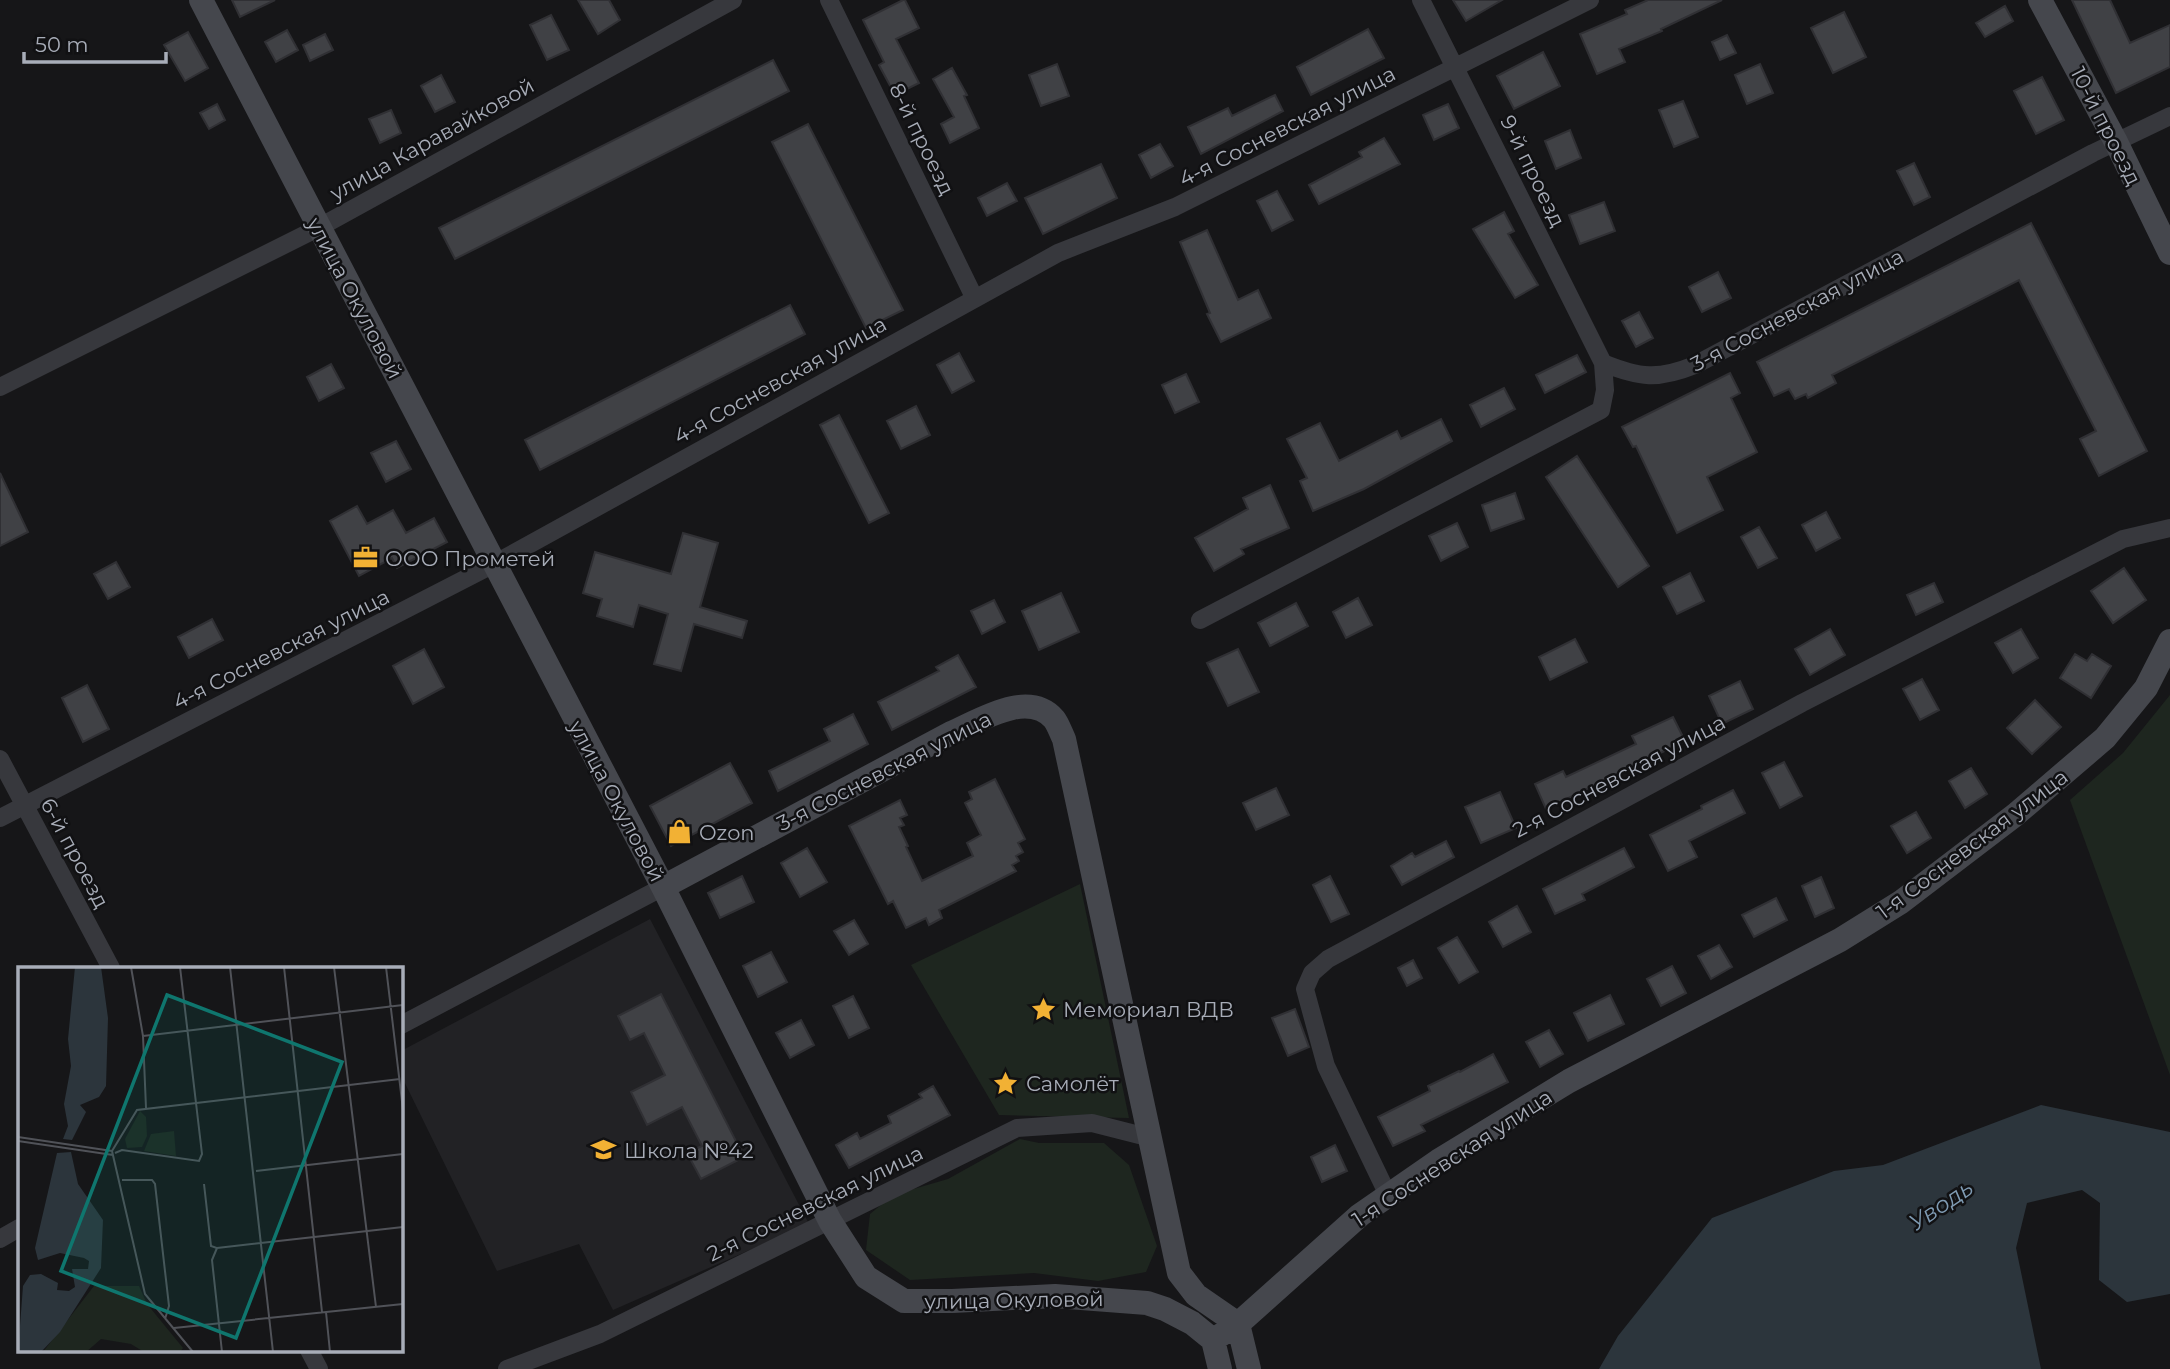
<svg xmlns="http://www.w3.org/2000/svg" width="2170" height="1369" font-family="Montserrat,sans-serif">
	<rect width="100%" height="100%" fill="#161618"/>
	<path fill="#222225" d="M650 919 809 1224 613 1310 579 1244 497 1271 401 1075V1051Z"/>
	<path fill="#1e261f" d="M2170 695V1075L2070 800 2123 753Z
		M1080 884 1129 1118 999 1115 911 965Z
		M1020 1139 1039 1143H1104L1129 1165 1157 1246 1146 1272 1098 1281 1034 1273 910 1280 866 1250 870 1214 893 1195 948 1179Z"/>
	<path fill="#2c353c" d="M2041 1105 2170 1132V1294L2127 1302 2099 1280 2100 1203 2082 1190 2027 1203 2016 1248 2041 1369H1599L1618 1336 1712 1218 1834 1171 1883 1165Z"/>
	<path fill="#404145" stroke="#303034" stroke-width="2" d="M232 0H275L240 17Z
		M578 0H609L620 20 598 34Z
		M903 0H905L919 28 896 39 919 83 895 95 879 65 884 62 863 20Z
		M1453 0H1502L1466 21Z
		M1648 0H1722L1661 29 1662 31 1619 49 1625 62 1597 74 1580 34 1627 14 1625 10Z
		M2072 0H2110L2130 43 2170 25V67L2116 93Z
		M2005 6 2013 21 1985 37 1976 23Z
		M1844 12 1866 57 1833 73 1811 28Z
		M551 15 569 50 547 60 530 25Z
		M1368 29 1384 58 1311 95 1297 67Z
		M287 30 298 50 276 62 265 42Z
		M188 32 208 68 185 81 164 45Z
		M325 34 333 50 310 61 303 45Z
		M1727 35 1736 53 1720 60 1712 42Z
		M1543 52 1560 86 1514 109 1497 76Z
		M773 60 789 91 455 259 439 228Z
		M1057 64 1069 96 1041 106 1029 75Z
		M1760 64 1773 93 1747 104 1735 75Z
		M952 68 967 95 964 96 979 128 950 143 941 124 954 117 933 79Z
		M441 75 455 102 435 112 421 86Z
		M2042 77 2064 120 2036 134 2014 91Z
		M1275 95 1283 111 1201 154 1188 127 1228 108 1232 116Z
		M1683 101 1698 137 1674 147 1659 110Z
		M217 104 225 120 209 129 200 113Z
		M1448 104 1459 128 1434 140 1423 115Z
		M391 110 401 133 380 143 369 119Z
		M808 124 903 310 866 328 772 142Z
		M1570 130 1581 158 1556 169 1545 141Z
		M1384 138 1400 164 1319 204 1309 185 1362 157 1359 152Z
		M1160 144 1173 166 1151 178 1139 155Z
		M1914 163 1930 197 1914 205 1897 171Z
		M1101 164 1117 198 1043 234 1025 198Z
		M1007 183 1017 201 987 216 978 198Z
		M1277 191 1293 220 1272 231 1257 201Z
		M1604 202 1615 231 1580 244 1569 215Z
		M1504 212 1514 231 1508 234 1538 285 1515 298 1473 229Z
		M2031 223 2147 451 2099 476 2080 439 2096 431 2019 280 1832 375 1836 383 1808 398 1806 394 1795 399 1789 389 1774 396 1757 362Z
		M1207 230 1238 300 1258 290 1271 318 1221 342 1207 314 1210 313 1180 242Z
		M1718 272 1731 298 1702 312 1689 287Z
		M790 305 805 334 540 470 525 440Z
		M1639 312 1653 338 1636 347 1622 321Z
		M959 353 974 381 952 393 937 365Z
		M1577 355 1586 372 1545 393 1536 375Z
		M331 364 344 388 319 401 307 377Z
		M1730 373 1740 393 1731 398 1757 452 1707 477 1723 510 1677 533 1636 446 1633 447 1622 427Z
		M1186 374 1199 402 1175 413 1162 385Z
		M1504 388 1515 409 1481 427 1470 405Z
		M916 406 930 435 901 449 887 421Z
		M839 415 889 513 869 523 820 425Z
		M1441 419 1452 441 1364 489 1313 511 1300 481 1307 478 1287 439 1320 423 1339 461 1397 431 1401 439Z
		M396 441 411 469 386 482 371 453Z
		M1577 456 1649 566 1618 587 1546 477Z
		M0 473 28 532 0 546Z
		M1270 485 1289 528 1241 549 1244 554 1214 571 1195 538 1248 509 1243 498Z
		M1515 493 1524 519 1491 531 1482 505Z
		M357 506 367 524 393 510 406 533 434 518 447 542 397 568 392 558 359 576 330 521Z
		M1826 512 1840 538 1816 551 1802 525Z
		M1457 523 1468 547 1441 561 1429 536Z
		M1759 527 1777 558 1758 568 1741 537Z
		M683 533 718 543 700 607 747 621 742 638 694 624 681 671 654 664 668 614 639 605 633 627 597 616 602 599 583 593 595 552 671 574Z
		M116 562 130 587 108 599 94 574Z
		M2124 568 2146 600 2113 623 2091 591Z
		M1690 573 1704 601 1677 614 1663 587Z
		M1934 583 1943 602 1916 615 1907 595Z
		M1061 593 1079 632 1039 650 1022 611Z
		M1358 598 1372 625 1346 638 1333 612Z
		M994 600 1005 622 982 634 971 611Z
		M1296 603 1308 626 1270 646 1258 623Z
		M212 619 223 640 189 658 178 637Z
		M1830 629 1845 655 1810 675 1795 649Z
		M2021 629 2038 658 2013 673 1995 643Z
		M1575 639 1587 662 1550 680 1539 657Z
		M424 649 444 687 413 704 393 666Z
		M1238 649 1259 692 1228 706 1207 663Z
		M2075 654 2087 661 2092 654 2111 666 2091 698 2060 678Z
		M958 655 976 687 892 730 878 702 939 671 936 667Z
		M1922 679 1939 710 1920 720 1903 689Z
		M1740 681 1753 709 1722 724 1709 696Z
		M87 685 109 729 83 742 62 698Z
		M2035 700 2061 727 2032 754 2007 728Z
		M853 714 868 744 778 791 769 771 830 741 824 729Z
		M1673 717 1685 741 1546 809 1535 784 1563 771 1566 777 1636 744 1632 736Z
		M1784 762 1802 796 1780 808 1762 773Z
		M730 763 752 803 671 846 650 806Z
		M1971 768 1987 794 1965 808 1949 781Z
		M995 779 1025 839 1018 843 1023 852 1016 856 1019 861 1012 865 1016 871 939 910 942 918 929 925 926 918 906 928 893 901 888 904 849 826 900 800 907 815 900 818 904 825 899 827 908 846 906 847 922 881 973 856 967 843 981 835 965 803 972 799 969 792Z
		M1276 788 1289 815 1256 830 1243 803Z
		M1733 790 1745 813 1689 841 1697 857 1668 871 1650 835 1702 809 1701 806Z
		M1500 792 1516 828 1481 843 1465 807Z
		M1916 812 1931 838 1907 853 1891 826Z
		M1446 841 1454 857 1402 885 1391 866 1412 853 1415 857Z
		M807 848 827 882 800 897 781 863Z
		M1624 848 1634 867 1582 894 1585 900 1555 914 1543 889Z
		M742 876 754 902 720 918 708 893Z
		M1330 876 1349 914 1331 922 1313 885Z
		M1821 877 1834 908 1815 917 1802 886Z
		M1776 898 1787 920 1754 937 1742 915Z
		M1517 906 1531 932 1503 947 1489 922Z
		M854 920 868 944 849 955 834 931Z
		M1457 937 1478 972 1459 983 1438 948Z
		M1719 945 1732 967 1711 979 1698 956Z
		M771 952 787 982 758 997 743 966Z
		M1413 960 1422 978 1407 986 1398 968Z
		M1672 966 1686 993 1661 1006 1647 979Z
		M661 994 744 1157 701 1179 687 1153 702 1146 682 1107 647 1125 631 1092 665 1075 644 1033 630 1040 618 1016Z
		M1610 995 1624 1024 1588 1041 1574 1013Z
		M853 996 869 1028 849 1038 833 1006Z
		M1295 1009 1309 1047 1288 1056 1272 1018Z
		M801 1020 814 1045 790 1058 776 1033Z
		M1549 1030 1563 1054 1540 1067 1526 1042Z
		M1493 1054 1508 1082 1421 1125 1425 1131 1393 1146 1378 1117 1430 1091 1428 1086 1459 1071 1460 1072Z
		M933 1086 950 1115 849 1168 836 1145 857 1133 860 1139 891 1123 888 1116 922 1098 919 1094Z
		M1335 1145 1347 1171 1322 1182 1311 1157Z"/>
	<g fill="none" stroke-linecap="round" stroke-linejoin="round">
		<path stroke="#37383d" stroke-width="18" d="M829 0 974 297
			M1421 0 1603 363
			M0 387 318 228 733 0
			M1200 620 1601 410 1605 390 1603 363C1640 378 1658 380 1695 365L2093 153 2170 116
			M0 759 111 968
			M0 818 494 564 1058 253 1175 207 1590 0
			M401 1025 663 887
			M1388 1195 1326 1066 1305 989 1312 973 1328 959 1802 703 2123 539 2170 528
			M0 1239 19 1228
			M309 1350 319 1369
			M507 1369 600 1334 1017 1128 1092 1123 1151 1138"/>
		<path stroke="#45474d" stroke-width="24" d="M201 0 663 887 830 1221 866 1277 904 1301H952L1055 1296 1147 1303 1165 1309 1192 1323 1213 1340
			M2040 0 2116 142 2170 253
			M663 887 951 733C979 721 1028 689 1054 719 1058 724 1061 733 1064 739L1179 1273 1196 1295 1238 1324
			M1238 1324 1249 1369
			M1213 1340 1238 1324 1360 1215 1438 1161 1569 1081 1840 940 1901 902 2015 815 2105 738 2146 688 2170 641
			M1213 1340 1220 1369"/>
	</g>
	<defs>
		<symbol id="office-bare" viewBox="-9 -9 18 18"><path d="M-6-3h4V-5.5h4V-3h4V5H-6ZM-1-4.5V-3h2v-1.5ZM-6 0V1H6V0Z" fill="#f2b134" stroke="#111113" stroke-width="2.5" paint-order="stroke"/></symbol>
		<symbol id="shop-bare" viewBox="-9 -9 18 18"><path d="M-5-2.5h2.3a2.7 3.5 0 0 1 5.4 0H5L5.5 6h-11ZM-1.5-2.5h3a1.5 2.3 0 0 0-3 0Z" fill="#f2b134" stroke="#111113" stroke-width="2.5" paint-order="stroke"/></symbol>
		<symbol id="sight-bare" viewBox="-9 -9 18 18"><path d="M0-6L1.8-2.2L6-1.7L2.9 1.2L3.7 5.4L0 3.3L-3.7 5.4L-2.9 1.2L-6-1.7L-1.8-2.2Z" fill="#f2b134" stroke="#111113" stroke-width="2.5" paint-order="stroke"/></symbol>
		<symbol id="school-bare" viewBox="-9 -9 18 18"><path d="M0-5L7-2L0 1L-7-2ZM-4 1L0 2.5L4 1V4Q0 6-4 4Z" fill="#f2b134" stroke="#111113" stroke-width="2.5" paint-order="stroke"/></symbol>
	</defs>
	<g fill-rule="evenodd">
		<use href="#office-bare" x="348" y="540" width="35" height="35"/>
		<use href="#shop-bare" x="662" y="814" width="35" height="35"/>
		<use href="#sight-bare" x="1026" y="992" width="35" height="35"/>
		<use href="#sight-bare" x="988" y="1066" width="35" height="35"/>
		<use href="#school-bare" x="586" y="1132" width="35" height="35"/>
	</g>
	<g text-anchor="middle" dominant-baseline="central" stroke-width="5" stroke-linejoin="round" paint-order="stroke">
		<g font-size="21" fill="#a8adb8" stroke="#111113">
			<text transform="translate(1287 126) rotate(-27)">4-я Сосневская улица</text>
			<text transform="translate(2106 126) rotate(63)">10-й проезд</text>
			<text transform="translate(432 139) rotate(-29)">улица Каравайковой</text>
			<text transform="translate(922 139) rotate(64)">8-й проезд</text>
			<text transform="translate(1533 171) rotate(64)">9-й проезд</text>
			<text transform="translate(355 298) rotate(62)">улица Окуловой</text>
			<text transform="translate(1797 310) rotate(-28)">3-я Сосневская улица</text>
			<text transform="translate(780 380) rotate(-29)">4-я Сосневская улица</text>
			<text transform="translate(281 649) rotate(-27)">4-я Сосневская улица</text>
			<text transform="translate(884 771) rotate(-27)">3-я Сосневская улица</text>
			<text transform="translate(1619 776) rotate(-28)">2-я Сосневская улица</text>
			<text transform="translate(617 801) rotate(62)">улица Окуловой</text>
			<text transform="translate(1972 844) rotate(-37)">1-я Сосневская улица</text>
			<text transform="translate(75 853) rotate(62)">6-й проезд</text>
			<text transform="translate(1452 1158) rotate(-33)">1-я Сосневская улица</text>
			<text transform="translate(815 1203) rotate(-26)">2-я Сосневская улица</text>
			<text transform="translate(1014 1300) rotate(-1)">улица Окуловой</text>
		</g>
		<g font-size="21" fill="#a8adb8" stroke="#111113" text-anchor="start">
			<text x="385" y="558">ООО Прометей</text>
			<text x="699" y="832">Ozon</text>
			<text x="1063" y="1009">Мемориал ВДВ</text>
			<text x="1026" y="1083">Самолёт</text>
			<text x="624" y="1150">Школа №42</text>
		</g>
		<g font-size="23" font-style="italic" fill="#7f9bb3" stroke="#111113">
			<text transform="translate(1941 1205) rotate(-34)">Уводь</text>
		</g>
	</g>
	<g transform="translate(18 967)">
		<rect width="385" height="385" fill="#161618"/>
		<path d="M122 144 128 150 129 169 124 180 109 181 107 172ZM156 164 158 189 126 184 133 167ZM76 319H121L129 337 165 381 162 385H126L113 377 83 372 68 385H25Z" fill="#1e261f"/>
		<path d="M57 0H83L90 51 88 119 81 130 62 138 68 145 54 173 45 172 50 159 46 137 53 99 50 72ZM53 185 60 217 85 253 83 301 42 365 23 385H0L5 319 12 308 23 307 40 316 39 323 51 324 57 320 54 302H70L71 294 66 291 42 286 20 293 17 281 39 186Z" fill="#2c353c"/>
		<path fill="none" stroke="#505258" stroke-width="2" d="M113 0 125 69 128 141M162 0 178 136M212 0 255 385M266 0 304 345M316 0 358 340M368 0 385 143M125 69 385 38M0 170 94 184M0 174 95 188M94 184 119 143 382 112M94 184 127 327 175 385M97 186 104 183 181 194 184 187 178 136M238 204 385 187M104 213H134L137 217 151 339 147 352M186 217 193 279 199 281 194 293 204 385M199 281 385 260M308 345 312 385M156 361 385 337"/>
		<path fill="#0f766e" fill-opacity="0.15" stroke="#0f766e" stroke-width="3.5" d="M149 28 324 95 218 371 43 304Z"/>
		<rect width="385" height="385" fill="none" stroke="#a8adb8" stroke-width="3.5"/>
	</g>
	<path d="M24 52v10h142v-10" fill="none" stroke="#a8adb8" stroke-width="3.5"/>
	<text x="35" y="52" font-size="21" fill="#a8adb8" stroke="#111113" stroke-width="5" paint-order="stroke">50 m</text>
</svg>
